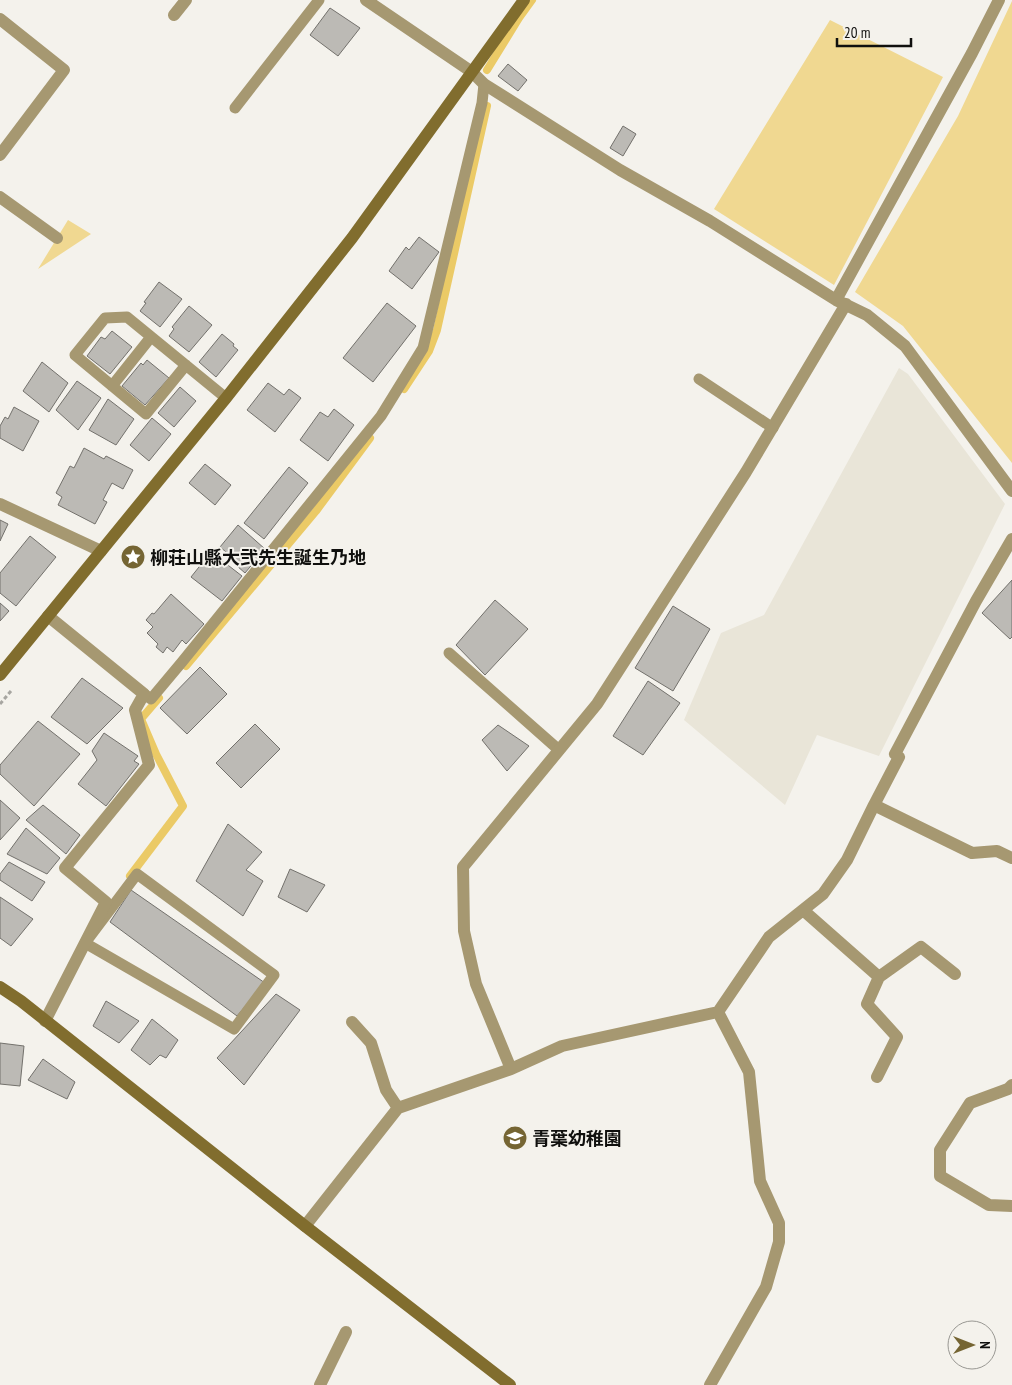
<svg xmlns="http://www.w3.org/2000/svg" width="1012" height="1385" font-family="'PT Sans Narrow','Noto Sans JP',sans-serif">
	<rect width="100%" height="100%" fill="#f4f2ec"/>
	<path fill="#e9e5d8" d="M899 368 908 374 1005 504 879 756 817 735 785 805 684 720 721 633 764 615Z"/>
	<path fill="#f0d891" d="M1012 1V463L903 326 855 292 958 116Z
		M830 20 943 77 834 285 714 209Z
		M68 220 91 234 38 269Z"/>
	<g fill="none" stroke-linecap="round" stroke-linejoin="round">
		<path stroke="#ebca66" stroke-width="8" d="M487 70 519 18 532 0
			M404 389 429 351 437 330 487 106
			M186 666 316 511 370 438
			M130 876 183 806 156 754 141 719 159 698"/>
	</g>
	<path fill="#bcbab5" stroke="#73716c" d="M330 8 360 28 338 56 310 35Z
		M508 64 527 80 518 91 498 76Z
		M623 126 636 134 623 156 610 148Z
		M419 237 439 252 412 289 389 271 406 247 409 250Z
		M159 282 182 299 160 327 140 311 146 303 144 302Z
		M387 303 416 326 373 382 343 358Z
		M189 306 212 325 189 352 169 336 174 329 172 327Z
		M112 331 132 347 110 374 87 356 101 337 105 339Z
		M222 334 234 344 233 346 238 350 216 377 199 362Z
		M147 360 169 378 145 405 122 386 141 363 143 365Z
		M42 362 68 383 49 412 23 391Z
		M77 381 101 398 78 430 56 410Z
		M268 383 284 395 289 389 301 398 275 432 247 410Z
		M180 387 196 401 174 427 158 413Z
		M108 399 134 419 116 445 89 430Z
		M14 407 39 421 23 451 0 438V426L5 417 8 419Z
		M334 409 354 425 328 461 300 440 320 412 328 417Z
		M152 418 171 434 149 461 130 445Z
		M84 448 104 459 106 456 133 470 123 489 112 483 103 500 107 502 95 524 58 505 62 497 56 493 70 466 74 468Z
		M205 464 231 485 215 505 189 483Z
		M289 467 308 483 264 539 244 523Z
		M0 520 8 524 0 541Z
		M238 525 265 549 245 573 229 559 231 556 220 547Z
		M30 536 56 557 16 606 0 593V573Z
		M211 552 242 576 222 601 191 577Z
		M1012 580V637L1010 639 982 613Z
		M171 594 204 624 186 644 182 640 173 652 167 647 163 653 156 647 158 644 147 633 153 627 146 620 152 613 154 614Z
		M495 600 528 629 485 675 456 645Z
		M0 603 9 611 0 621Z
		M673 606 710 629 673 691 635 668Z
		M200 667 227 694 187 734 160 708Z
		M82 678 123 708 87 744 51 717Z
		M648 681 680 703 643 755 613 736Z
		M38 721 80 754 34 806 0 774V765Z
		M255 724 280 749 241 788 216 763Z
		M498 725 529 746 507 771 482 740Z
		M104 733 138 756 134 761 139 764 106 806 78 784 97 760 92 751Z
		M0 800 20 818 0 840Z
		M43 805 80 835 66 854 26 820Z
		M228 824 262 852 246 870 263 881 243 916 196 881Z
		M26 828 60 858 47 874 7 854Z
		M9 862 45 882 32 901 0 880V874Z
		M290 869 325 885 307 912 278 897Z
		M131 890 265 983 237 1016 110 922Z
		M0 897 33 919 11 946 0 938Z
		M276 994 300 1010 244 1085 217 1058Z
		M106 1001 139 1021 119 1043 93 1026Z
		M152 1019 178 1040 166 1058 160 1055 150 1065 131 1050Z
		M0 1043 24 1046 20 1086 0 1084Z
		M43 1059 75 1082 67 1099 28 1080Z"/>
	<g fill="none" stroke-linecap="round" stroke-linejoin="round">
		<path stroke="#a7a6a1" stroke-width="3" stroke-dasharray="4 2.5" stroke-linecap="butt" d="M0 704 11 691"/>
		<path stroke="#a69871" stroke-width="11" d="M235 108 319 0
			M186 365 146 414 75 355 105 318 127 317C160 344 193 371 226 398
			M699 379 773 428
			M112 386 151 337
			M449 653 559 750
			M144 694 151 699 182 662 381 416 423 348 482 103 484 84
			M137 874 274 975 234 1029 85 943Z"/>
		<path stroke="#a69871" stroke-width="12" d="M366 0 472 72 484 84 620 170 710 221 836 300 867 315 905 346 1012 491
			M174 15 186 0
			M0 19 64 70 0 155
			M0 197 57 238
			M836 300 972 53 999 0
			M0 504 101 551
			M874 805 899 757 895 754 976 601 1012 539
			M803 910 879 977 921 947 955 974
			M45 1021 106 902 65 868 149 765 135 710 144 694 48 616
			M352 1022 371 1043 386 1090 398 1108
			M511 1069 476 984 464 931 463 867 597 704 746 472 846 304
			M877 1077 897 1037 867 1004 879 977
			M1012 1085 1008 1089 970 1103 940 1150V1176L989 1205 1012 1206
			M305 1226 398 1108 511 1069 562 1046 718 1012 769 937 823 894 847 860 874 805 972 853 997 851 1012 858
			M320 1385 346 1332
			M710 1385 766 1287 779 1242V1223L760 1181 749 1072 718 1012"/>
		<path stroke="#816d2e" stroke-width="12" d="M0 675 226 398 352 238 524 0
			M0 987 21 1001 305 1226 510 1385"/>
	</g>
	<defs>
		<symbol id="sight-disc" viewBox="-11 -11 22 22"><circle r="9.5" fill="#756533" stroke="#f4f2ec"/><path d="M0-6L1.8-2.2L6-1.7L2.9 1.2L3.7 5.4L0 3.3L-3.7 5.4L-2.9 1.2L-6-1.7L-1.8-2.2Z" fill="#fff"/></symbol>
		<symbol id="school-disc" viewBox="-11 -11 22 22"><circle r="9.5" fill="#756533" stroke="#f4f2ec"/><path d="M0-5L7-2L0 1L-7-2ZM-4 1L0 2.5L4 1V4Q0 6-4 4Z" fill="#fff"/></symbol>
	</defs>
	<g fill-rule="evenodd">
		<use href="#sight-disc" x="119" y="543" width="28" height="28"/>
		<use href="#school-disc" x="501" y="1124" width="28" height="28"/>
	</g>
	<g text-anchor="middle" dominant-baseline="central" stroke-width="4" stroke-linejoin="round" paint-order="stroke">
		<g font-size="18" font-weight="bold" fill="#10100e" stroke="#f4f2ec" text-anchor="start">
			<text x="150" y="557">柳荘山縣大弐先生誕生乃地</text>
			<text x="532" y="1138">青葉幼稚園</text>
		</g>
	</g>
	<g transform="translate(972 1345) rotate(90)"><circle r="24" fill="#f4f2ec" stroke="#999893"/>
	<path d="M0-4L9 19L0 12L-9 19Z" fill="#756533"/>
	<text y="-8" font-size="14" font-weight="bold" text-anchor="middle" fill="#10100e">N</text>
	</g>
	<path d="M837 38v8h74v-8" fill="none" stroke="#10100e" stroke-width="2.5"/>
	<text x="844" y="38" font-size="15" fill="#10100e" stroke="#f4f2ec" stroke-width="4" paint-order="stroke">20 m</text>
</svg>
